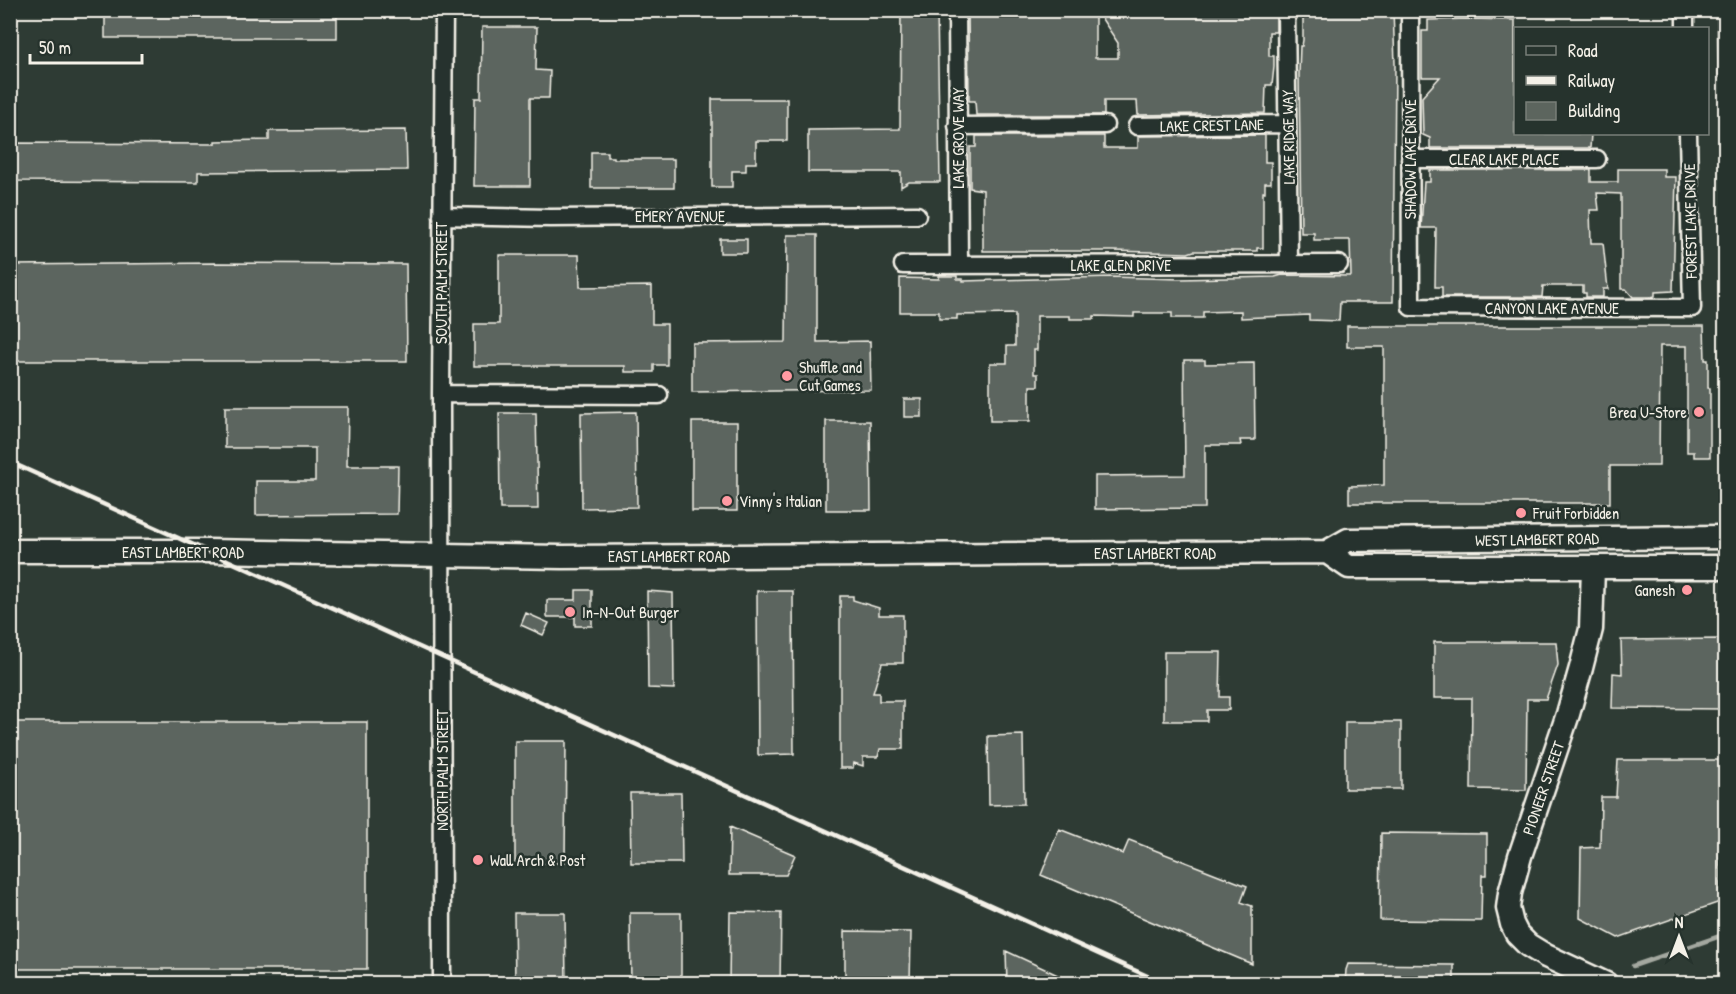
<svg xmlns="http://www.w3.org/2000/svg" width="1736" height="994" font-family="'Patrick Hand',sans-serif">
	<rect width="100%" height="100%" fill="#2e3b34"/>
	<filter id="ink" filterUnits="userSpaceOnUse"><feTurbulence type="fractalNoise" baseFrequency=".0167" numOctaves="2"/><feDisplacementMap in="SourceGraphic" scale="12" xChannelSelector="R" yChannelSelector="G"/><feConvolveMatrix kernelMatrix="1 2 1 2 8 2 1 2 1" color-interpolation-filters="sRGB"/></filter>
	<g filter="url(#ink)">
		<path fill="#48524c" stroke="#9ea29a" stroke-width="1.5" d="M1717 11H1725V77H1718Z"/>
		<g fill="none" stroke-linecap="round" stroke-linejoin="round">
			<path stroke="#a4a8a0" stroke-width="4.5" d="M1633 966 1726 934"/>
		</g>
		<path fill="#5c655e" stroke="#f4f1e8" stroke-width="1.5" d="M105 10H337V38H105Z
			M901 10H937L940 182H909L901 187V172H808V130L900 129Z
			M968 10H1095V58H1118V43L1096 10H1269V13H1276V32H1269V56H1274V67L1272 85H1266L1265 113 1138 115 1137 101H1104V115H976L975 101H969Z
			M1303 10H1393L1395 64 1393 302H1340L1339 321 1309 320V315L1241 318V311L1203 312V318H1172V313H1134V317L1094 316V319H1070V316H1037V350H1034V374H1038V386H1030V421H990V363H1007V346H1015V314L957 315V319H939V312H900V278L939 279V276H957V279H963V281L1111 277 1180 279 1275 277 1282 275 1351 276 1350 240H1314V233H1301L1299 74 1300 46H1302L1303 40Z
			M1470 19 1515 20V134H1591L1590 148H1430V138L1423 135 1422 97 1440 77H1422V31H1428V20Z
			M482 27H537L536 70 550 71 549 98H530V186H474L475 98H481Z
			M712 99H787V141H756V163H746V171H732V187H712Z
			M406 130 407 170 198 172V182L10 181V143L215 144V141L269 140V131Z
			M1265 135V162H1271V183H1265V192H1263V248H1257V251H1194L1188 253 1113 251H983V190L970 188V147H976V136H1104V148H1138V136Z
			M591 152H607V157H614V159H674V188H591Z
			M1618 169H1664V177H1676L1673 291 1655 292V296L1651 297H1633L1626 289H1621V194L1597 193 1599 210H1590L1591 243H1603L1608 289H1603V297H1586V293H1583V286H1543L1542 297H1442V287H1435L1436 228H1421L1424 182H1430V170H1591V182H1618Z
			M787 235H817V342L870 341 871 390 692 392V343L786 342Z
			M720 239H747V253H720Z
			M499 255H579L580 287 652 286V324H667V365H654V372H625V366H474V324H499Z
			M215 263 406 264 407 361H10V265Z
			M1347 326H1704L1705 360H1708V388H1710V457H1694V452H1687V346H1660L1659 466H1610V503H1349V486L1384 485V347H1347Z
			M1184 360H1205V364L1254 363 1255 440H1240L1241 445H1205V508L1095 509V476L1185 475Z
			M904 399H922V417H904Z
			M225 407H348L347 466H398L397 514 256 515V481H315V448H225Z
			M636 412 637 507 582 508 581 413Z
			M499 413H536L538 509H500Z
			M826 421H870L871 510H826Z
			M692 422H737V511H692Z
			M576 590H592V626H575V617H547V600H576Z
			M647 591 673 593 674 689 648 688Z
			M757 591H793L794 754 758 755Z
			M840 596H853V600L879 608V615H903V663H882L873 693H879V701H903V749H880L878 757H863V766L854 763 853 768H840Z
			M526 613 549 623 543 635 521 625Z
			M1725 639V709L1612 708 1613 673 1622 674 1621 640Z
			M1434 642H1556L1558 665 1546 699H1527L1526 790 1471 789 1472 698H1434Z
			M1164 652H1221L1220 697H1229V710H1207V721H1164Z
			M10 722H367V969H10Z
			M1345 722H1401V789H1345Z
			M1023 735 1024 804 989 805 988 736Z
			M515 741H566L565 863H515Z
			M1618 760H1725V856H1720V902L1618 938 1580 918 1581 848 1600 847 1601 797H1616Z
			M630 793H681L682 863H631Z
			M730 827 795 855 786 875H729Z
			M1059 829 1123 854 1129 840 1247 886 1241 902 1252 906V964L1041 875Z
			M1381 833 1487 834V875H1482L1481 921 1380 920Z
			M730 912 781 913 780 984H729Z
			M514 913H565L566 984H515Z
			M630 913H681V984H631Z
			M845 931 911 932 910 984H845Z
			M1006 951 1077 984H1007Z
			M1348 964 1454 965V984H1345L1346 970Z"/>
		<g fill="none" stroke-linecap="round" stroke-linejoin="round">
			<defs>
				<path id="street" d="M957 10 959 265
					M1286 10 1289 264
					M1410 10 1411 307 1692 308 1688 134
					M1685 10V28
					M957 126 1105 125
					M1137 126 1287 124
					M1410 159H1597
					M442 216 550 218 917 215
					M903 265 1339 264
					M441 394 659 395
					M442 984 441 394 444 10"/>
				<path id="secondary" d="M10 551H208L562 557 1327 552 1348 540 1726 537
					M1327 552 1349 567H1726
					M1593 568 1591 629 1581 668 1568 714 1520 856 1510 893 1508 908 1512 924 1517 934 1528 945 1546 956 1606 984"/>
			</defs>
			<use href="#street" stroke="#f4f1e8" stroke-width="21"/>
			<use href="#secondary" stroke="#f4f1e8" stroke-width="27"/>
			<use href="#street" stroke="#26332d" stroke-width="16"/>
			<use href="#secondary" stroke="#26332d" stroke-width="22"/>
			<path stroke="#f4f1e8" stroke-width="4.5" d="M10 462 1165 984"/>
		</g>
	</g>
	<g fill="#ff9aa2" stroke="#26332d" stroke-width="2">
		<circle cx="787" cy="376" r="6"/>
		<circle cx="1699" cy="412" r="6"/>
		<circle cx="727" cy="501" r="6"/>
		<circle cx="1521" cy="513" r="6"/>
		<circle cx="1687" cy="590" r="6"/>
		<circle cx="570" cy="612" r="6"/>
		<circle cx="478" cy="860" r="6"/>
	</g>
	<g text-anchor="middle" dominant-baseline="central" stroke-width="5" stroke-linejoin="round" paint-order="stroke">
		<g font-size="16" fill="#f4f1e8" stroke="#26332d">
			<text transform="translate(1212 125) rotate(-1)">LAKE CREST LANE</text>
			<text transform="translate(1288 137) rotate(-91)">LAKE RIDGE WAY</text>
			<text transform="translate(958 138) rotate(-90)">LAKE GROVE WAY</text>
			<text transform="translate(1410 159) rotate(-90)">SHADOW LAKE DRIVE</text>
			<text x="1504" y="159">CLEAR LAKE PLACE</text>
			<text x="680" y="216">EMERY AVENUE</text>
			<text transform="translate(1690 221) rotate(-91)">FOREST LAKE DRIVE</text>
			<text x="1121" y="265">LAKE GLEN DRIVE</text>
			<text transform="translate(441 283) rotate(-90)">SOUTH PALM STREET</text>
			<text x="1552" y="308">CANYON LAKE AVENUE</text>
			<text transform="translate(1537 539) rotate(-1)">WEST LAMBERT ROAD</text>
			<text x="183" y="552">EAST LAMBERT ROAD</text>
			<text x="1155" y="553">EAST LAMBERT ROAD</text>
			<text x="669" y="556">EAST LAMBERT ROAD</text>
			<text transform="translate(442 770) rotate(-90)">NORTH PALM STREET</text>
			<text transform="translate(1543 788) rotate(-71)">PIONEER STREET</text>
		</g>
		<g font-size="16" fill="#f4f1e8" stroke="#26332d" text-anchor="start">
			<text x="799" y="367">Shuffle and<tspan x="799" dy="18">Cut Games</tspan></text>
			<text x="1687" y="412" text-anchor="end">Brea U-Store</text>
			<text x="739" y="501">Vinny's Italian</text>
			<text x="1533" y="513">Fruit Forbidden</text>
			<text x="1675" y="590" text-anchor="end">Ganesh</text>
			<text x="582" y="612">In-N-Out Burger</text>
			<text x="490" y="860">Wall Arch &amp; Post</text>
		</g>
	</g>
	<rect width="1736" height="994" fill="none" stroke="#26332d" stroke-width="36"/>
	<rect x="18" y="18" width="1700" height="958" fill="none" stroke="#f4f1e8" stroke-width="2" filter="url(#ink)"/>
	<rect x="1514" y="27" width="195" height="108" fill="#26332d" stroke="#787f78" stroke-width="1.5"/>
	<rect x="1526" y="46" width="30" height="9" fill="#26332d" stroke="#787f78" stroke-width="1.5"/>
	<text x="1568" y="57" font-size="18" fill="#f4f1e8">Road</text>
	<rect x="1526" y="76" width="30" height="9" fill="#f4f1e8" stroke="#787f78" stroke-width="1.5"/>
	<text x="1568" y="87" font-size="18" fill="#f4f1e8">Railway</text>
	<rect x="1526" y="102" width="30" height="18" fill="#5c655e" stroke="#787f78" stroke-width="1.5"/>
	<text x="1568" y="117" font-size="18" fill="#f4f1e8">Building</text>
	<g transform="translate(1679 937)" stroke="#26332d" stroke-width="4.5" paint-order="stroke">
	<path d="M0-4.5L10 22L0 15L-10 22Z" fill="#f4f1e8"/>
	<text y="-9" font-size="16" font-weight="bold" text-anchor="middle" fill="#f4f1e8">N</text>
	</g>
	<path d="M30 54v9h112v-9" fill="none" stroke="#f4f1e8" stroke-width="3"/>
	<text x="39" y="54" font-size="18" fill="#f4f1e8" stroke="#26332d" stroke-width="4.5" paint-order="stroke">50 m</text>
</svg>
